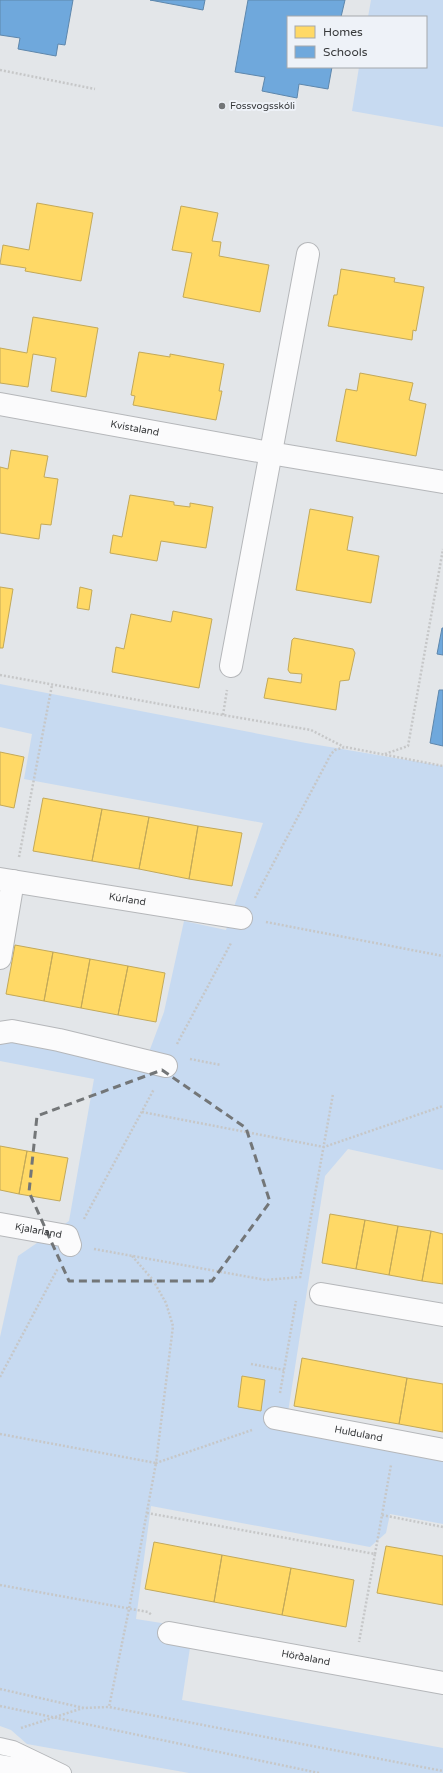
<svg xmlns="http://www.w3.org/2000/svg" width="443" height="1773" font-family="'Varela Round',sans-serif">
	<rect width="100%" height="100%" fill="#e3e6e9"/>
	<path fill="#c7daf1" d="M371 0H443V127L352 111 359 67H426V17H368Z
		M0 684 306 743 443 766V1170L348 1149 325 1176 288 1412 443 1440V1524L390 1514 386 1533 370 1547 151 1506 136 1619 193 1628 182 1700 443 1748V1773H189L27 1744 11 1730 0 1726V1337L18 1256 69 1221 94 1079 0 1061V1025L149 1052 164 1012 184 921 226 930 263 823 24 779 32 734 0 727Z"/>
	<path fill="#ffd966" stroke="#c3a959" d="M37 203 93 213 81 281 25 271 26 268 0 264 3 245 29 250Z
		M181 206 218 213 212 241 221 242 219 256 269 265 260 312 183 297 192 253 172 250Z
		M341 269 395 278 394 282 424 287 416 331 413 330 412 340 328 326 334 295H337Z
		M33 317 98 328 86 397 51 391 56 358 33 354 28 387 0 383V348L27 353Z
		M139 352 170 357V354L224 364 219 391H222L216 420 133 405 135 396 131 395Z
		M360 373 413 383 409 400 426 404 416 456 336 441 346 389 357 391Z
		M11 450 48 456 44 477 58 479 51 525 41 524 39 539 0 533V467L8 469Z
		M130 495 174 502V505L190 507V503L213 507 206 548 161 541 157 561 110 553 113 535 122 537Z
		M310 509 353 517 347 550 379 556 371 603 296 590Z
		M0 587 13 589 3 648H0Z
		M80 587 92 590 89 610 77 608Z
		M173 611 212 619 199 688 112 672 116 647 124 649 131 614 171 622Z
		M294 638 353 649 355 653 349 680 340 681 336 710 264 698 268 678 301 683 302 674 290 673 288 670 292 640Z
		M0 752 24 757 14 808 0 805Z
		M43 798 102 809 92 861 33 851Z
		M102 809 149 817 139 869 92 861Z
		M149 817 198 826 189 879 139 869Z
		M198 826 242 833 232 886 189 879Z
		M15 945 53 952 44 1001 6 994Z
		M53 952 90 959 81 1008 44 1001Z
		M90 959 128 966 118 1015 81 1008Z
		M128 966 165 973 156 1022 118 1015Z
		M0 1146 27 1151 19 1194 0 1190Z
		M27 1151 68 1158 60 1201 19 1194Z
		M330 1214 365 1220 356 1269 322 1263Z
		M365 1220 398 1226 389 1275 356 1269Z
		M398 1226 431 1231 422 1281 389 1275Z
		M431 1231 443 1234V1284L422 1281Z
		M302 1358 407 1378 399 1424 294 1406Z
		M242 1376 265 1380 261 1411 238 1407Z
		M407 1378 443 1384V1432L399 1424Z
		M154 1542 222 1555 214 1602 145 1589Z
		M386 1546 443 1556V1605L377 1593Z
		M222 1555 291 1568 282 1615 214 1602Z
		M291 1568 354 1580 346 1627 282 1615Z"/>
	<path fill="#6fa8dc" stroke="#5e87ac" d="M0 0H73L65 45 58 44 56 56 18 49 20 38 0 35Z
		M150 0H205L203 10Z
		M248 0H345L341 17H288V67H332L328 89 299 84 297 98 262 91 265 77 235 72Z
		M442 628H443V655L437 654Z
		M439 690H443V746L430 743Z"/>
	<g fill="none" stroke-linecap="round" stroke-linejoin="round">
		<defs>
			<path id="service" d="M0 1746 13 1749 63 1773"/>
			<g id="minor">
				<path id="s1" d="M0 404 270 453 443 482"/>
				<path d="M231 666 308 254"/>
				<path id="s2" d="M0 879 241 918"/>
				<path d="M0 958 13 881"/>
				<path d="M0 1033 12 1031 59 1040 166 1066"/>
				<path id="s3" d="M0 1224 67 1236 70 1245"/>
				<path d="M321 1294 443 1315"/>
				<path id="s4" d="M275 1418 443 1450"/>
				<path id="s5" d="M169 1633 443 1683"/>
			</g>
			<path id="secondary" d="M0 1766 42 1773"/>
		</defs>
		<use href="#service" stroke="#b5b7ba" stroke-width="18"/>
		<use href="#minor" stroke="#b5b7ba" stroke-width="24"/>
		<use href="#secondary" stroke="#b5b7ba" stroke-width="24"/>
		<path stroke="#c6c7c8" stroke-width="2.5" stroke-dasharray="2 2" stroke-linecap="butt" d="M0 70 95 89
			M0 675 182 708 311 730 344 747
			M223 715 227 690
			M385 754 408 746 443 549
			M19 857 52 685
			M255 898 331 754 335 750 345 747 443 766
			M266 922 443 956
			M177 1044 231 943
			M190 1059 221 1065
			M142 1112 324 1147 443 1106
			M84 1219 154 1089
			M94 1249 266 1280 300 1277
			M132 1256 153 1280 166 1303 173 1326 156 1463 252 1430
			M300 1278 333 1094
			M251 1364 284 1370
			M0 1377 58 1268
			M280 1393 296 1301
			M0 1434 156 1463 129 1609 109 1707
			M147 1513 375 1554 359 1642
			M382 1515 443 1527
			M375 1554 391 1465
			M0 1585 148 1612 152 1615
			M0 1689 84 1708 109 1707 443 1771
			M0 1706 319 1773
			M21 1728 83 1708"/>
		<use href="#service" stroke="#fbfbfc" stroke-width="16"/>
		<use href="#minor" stroke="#fbfbfc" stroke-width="22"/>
		<use href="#secondary" stroke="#fbfbfc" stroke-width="22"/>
	</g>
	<path fill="none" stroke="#737678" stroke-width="3" stroke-dasharray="8 5" stroke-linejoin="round" d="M162 1070 246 1128 270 1202 212 1281H69L29 1192 37 1116Z"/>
	<circle fill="#737678" stroke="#eef2f8" stroke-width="1.5" cx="222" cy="106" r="4"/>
	<g text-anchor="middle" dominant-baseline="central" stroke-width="4" stroke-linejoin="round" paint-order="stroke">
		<g font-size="10" fill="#37393b" stroke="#eef2f8" text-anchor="start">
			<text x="230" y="106">Fossvogsskóli</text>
		</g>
		<g font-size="10" fill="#37393b" stroke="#eef2f8">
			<text stroke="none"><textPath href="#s1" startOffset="137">Kvistaland</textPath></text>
			<text stroke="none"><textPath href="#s2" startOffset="129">Kúrland</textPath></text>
			<text stroke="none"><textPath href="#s3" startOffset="39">Kjalarland</textPath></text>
			<text stroke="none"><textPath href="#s4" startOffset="85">Hulduland</textPath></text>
			<text stroke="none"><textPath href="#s5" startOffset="139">Hörðaland</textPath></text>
		</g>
	</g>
	<rect x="287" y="16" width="140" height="52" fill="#eef2f8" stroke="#a5a8ac"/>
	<rect x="295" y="26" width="20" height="12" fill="#ffd966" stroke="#a5a8ac"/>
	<text x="323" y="36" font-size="12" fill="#37393b">Homes</text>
	<rect x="295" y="46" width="20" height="12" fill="#6fa8dc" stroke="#a5a8ac"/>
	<text x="323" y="56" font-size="12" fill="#37393b">Schools</text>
</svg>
